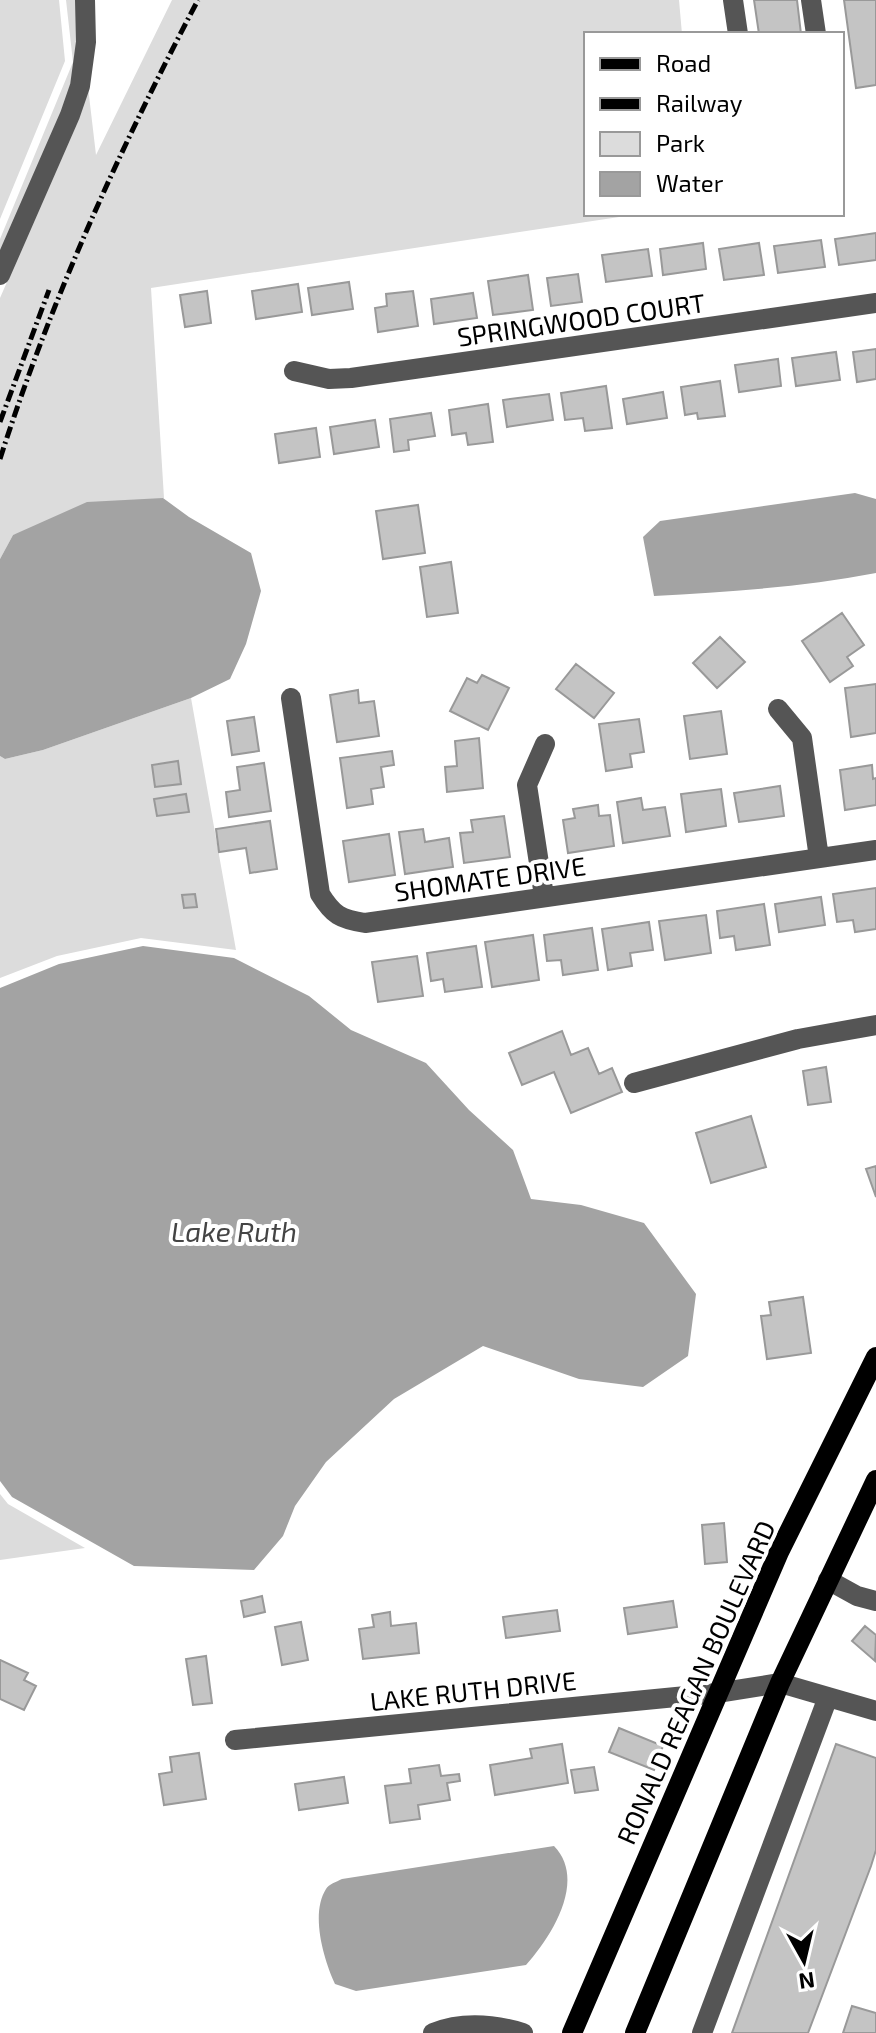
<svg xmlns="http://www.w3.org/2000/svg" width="876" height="2033" font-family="'Exo 2',sans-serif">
	<rect width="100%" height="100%" fill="#fff"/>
	<path fill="#dcdcdc" d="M0 0H59L65 61 0 219Z
		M66 0H76L77 41 71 83 62 111 0 252V239L73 62Z
		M172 0H679L682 34H586V214H639L151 288 164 498 13 535 0 559V298L78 119 88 87 96 155Z
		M191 698 236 950 141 938 57 956 0 978V756L5 759 43 750Z
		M0 1494 8 1504 85 1548 0 1560Z"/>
	<path fill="#a3a3a3" d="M855 493 876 499V573C803 587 729 592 654 596L643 537 660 521Z
		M163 498 189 517 251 553 261 591 246 644 230 679 191 698 43 750 5 759 0 756V559L13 535 87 502Z
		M143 946 234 958 309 996 351 1030 426 1063 469 1110 513 1150 531 1199 581 1205 644 1223 696 1294 688 1356 643 1387 579 1379 483 1346 394 1399 326 1462 295 1506 283 1536 254 1570 134 1566 12 1497 0 1481V988L59 964Z
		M554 1846C587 1880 552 1936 526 1965L356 1991 335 1984C324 1960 310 1914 326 1889 329 1884 336 1882 342 1879Z"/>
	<path fill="#c4c4c4" stroke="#999" stroke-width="2" d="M754 0H797L801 34H759Z
		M844 0H876V85L856 88Z
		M876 233V260L839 265 835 239Z
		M821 240 825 267 778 273 774 246Z
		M703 243 706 269 663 275 660 249Z
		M759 243 764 275 724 280 719 249Z
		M648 249 652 276 606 282 602 255Z
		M578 274 582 302 551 306 547 278Z
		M528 275 533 310 493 315 488 281Z
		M349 282 353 309 312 315 308 288Z
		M298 284 302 312 256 319 252 291Z
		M207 291 211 323 185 327 180 295Z
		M413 291 418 326 378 332 375 308 387 306 386 294Z
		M473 293 477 318 434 324 431 299Z
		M876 349V379L857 382 853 352Z
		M836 352 840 380 796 386 792 358Z
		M778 359 781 386 739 392 735 365Z
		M720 381 725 416 698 419 697 413 685 415 681 387Z
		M606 386 612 428 585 431 583 418 565 420 561 393Z
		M663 392 667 418 627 424 623 399Z
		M549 394 553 420 507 427 503 400Z
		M488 404 493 442 468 445 466 433 452 435 449 410Z
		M431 413 435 436 408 440 409 450 394 452 390 419Z
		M375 420 379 447 334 454 330 427Z
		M316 428 320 457 279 463 275 434Z
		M418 505 425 553 383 559 376 511Z
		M451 562 458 613 427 617 420 567Z
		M842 613 864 645 847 657 853 666 830 682 802 641Z
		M720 637 745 662 717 688 693 663Z
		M576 664 614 693 594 718 556 689Z
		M482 675 509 688 488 730 450 711 467 678 477 683Z
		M876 684V733L851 737 845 688Z
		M358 690 359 703 374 701 379 736 337 742 330 695Z
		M721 711 727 754 690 759 684 716Z
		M254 717 259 751 232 755 227 721Z
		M639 719 644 752 630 754 632 767 606 771 599 724Z
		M479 738 483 788 447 792 445 767 457 766 455 741Z
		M392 751 394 765 381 767 384 787 371 789 373 804 347 808 340 758Z
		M178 761 181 784 155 787 152 765Z
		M264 763 271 811 229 817 226 792 240 790 237 767Z
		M872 765 873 779 876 778V805L845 810 840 770Z
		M780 786 784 816 739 822 734 793Z
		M721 789 726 826 686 832 681 794Z
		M186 794 189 812 157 816 154 799Z
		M641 798 643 810 665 807 670 836 623 843 617 802Z
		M598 805 599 816 610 815 614 846 568 853 563 820 575 818 573 809Z
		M504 816 510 857 464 863 460 833 473 832 471 820Z
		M270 821 277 869 250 873 246 848 219 852 216 829Z
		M423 829 425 842 449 838 453 867 405 874 399 832Z
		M389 834 395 875 349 882 343 841Z
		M876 888V929L855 932 853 920 837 922 833 894Z
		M195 894 197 907 184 908 182 895Z
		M821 897 825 925 779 932 775 904Z
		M764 904 770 945 736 950 734 936 720 938 717 911Z
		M706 915 711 953 665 960 659 921Z
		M649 922 653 950 630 953 632 966 608 970 602 929Z
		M592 928 598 970 563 975 561 960 547 961 544 935Z
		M533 935 539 980 492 987 485 942Z
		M476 946 482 987 445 992 443 979 431 981 427 953Z
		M417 956 423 996 378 1002 372 962Z
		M562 1031 571 1055 588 1048 599 1074 612 1068 622 1092 571 1113 554 1072 522 1085 509 1053Z
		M826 1067 831 1102 808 1105 803 1071Z
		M751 1116 766 1167 711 1183 696 1133Z
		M876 1166V1197L866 1169Z
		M803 1297 811 1353 767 1359 761 1316 771 1315 769 1302Z
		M724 1523 727 1562 705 1564 702 1525Z
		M262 1596 265 1612 244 1617 241 1601Z
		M673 1601 677 1627 628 1634 624 1608Z
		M557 1610 560 1631 506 1638 503 1617Z
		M390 1612 391 1626 416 1623 419 1653 363 1659 359 1629 374 1627 372 1615Z
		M301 1622 308 1660 282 1665 275 1627Z
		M865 1626 876 1635 875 1661 852 1641Z
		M206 1656 212 1703 193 1705 186 1659Z
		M0 1660 28 1673 24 1680 36 1686 24 1710 0 1699Z
		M619 1728 663 1746 654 1770 609 1752Z
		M562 1744 568 1783 495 1795 490 1765 532 1758 530 1749Z
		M836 1744 876 1758V1850L871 1866 808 2033H732Z
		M199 1753 206 1799 164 1805 159 1774 172 1772 170 1757Z
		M439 1765 441 1776 459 1774 460 1781 447 1783 450 1800 418 1805 420 1819 390 1823 385 1786 411 1783 409 1769Z
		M594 1767 598 1790 575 1793 571 1770Z
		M344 1777 348 1803 299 1810 295 1784Z
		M852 2006 876 2013V2033H843Z"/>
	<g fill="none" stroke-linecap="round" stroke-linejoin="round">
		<path stroke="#555" stroke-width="20" d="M733 0 738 34
			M811 0 816 34
			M0 275 70 115 80 86 86 42 85 0
			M294 371 329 379 351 378 876 303
			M291 698 320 894C333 915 340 919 365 923L876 850
			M778 709 802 738 819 858
			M544 896 527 785 545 744
			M634 1083 798 1039 876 1025
			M828 1580 857 1596 876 1601
			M235 1740 717 1693 780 1683 876 1711
			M433 2033C463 2021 493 2024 523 2033
			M702 2033 828 1697"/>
		<path stroke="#000" stroke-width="20" d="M572 2033 779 1552 876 1357
			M635 2033 780 1683 876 1480"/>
		<path stroke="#000" stroke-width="5" stroke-dasharray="12 4 2 4" stroke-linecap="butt" d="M0 422 49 290
			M0 459C51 300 120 148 198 0"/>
	</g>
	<g text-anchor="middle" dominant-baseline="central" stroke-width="8" stroke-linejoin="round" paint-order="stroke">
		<g font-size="26" fill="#000" stroke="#fff">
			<text transform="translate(581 319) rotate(-8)">SPRINGWOOD COURT</text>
			<text transform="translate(490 878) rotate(-8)">SHOMATE DRIVE</text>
			<text transform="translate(695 1682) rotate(-66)">RONALD REAGAN BOULEVARD</text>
			<text transform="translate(473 1690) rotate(-6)">LAKE RUTH DRIVE</text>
		</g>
		<g font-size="28" font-style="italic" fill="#444" stroke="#fff">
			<text x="234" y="1231">Lake Ruth</text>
		</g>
	</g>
	<rect x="584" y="32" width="260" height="184" fill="#ffffff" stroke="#999999" stroke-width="2"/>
	<rect x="600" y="58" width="40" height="12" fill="#000000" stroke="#999999" stroke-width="2"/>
	<text x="656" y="72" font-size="24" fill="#000000">Road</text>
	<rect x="600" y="98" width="40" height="12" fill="#000000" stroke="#999999" stroke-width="2"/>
	<text x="656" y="112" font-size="24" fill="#000000">Railway</text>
	<rect x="600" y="132" width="40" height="24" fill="#dcdcdc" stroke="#999999" stroke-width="2"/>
	<text x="656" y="152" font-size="24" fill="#000000">Park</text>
	<rect x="600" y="172" width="40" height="24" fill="#a3a3a3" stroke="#999999" stroke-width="2"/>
	<text x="656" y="192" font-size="24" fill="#000000">Water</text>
	<g transform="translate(804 1961) rotate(172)" stroke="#ffffff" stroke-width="6" paint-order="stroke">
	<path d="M0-6L14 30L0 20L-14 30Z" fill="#000000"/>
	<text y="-12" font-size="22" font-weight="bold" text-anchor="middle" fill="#000000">N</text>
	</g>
</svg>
